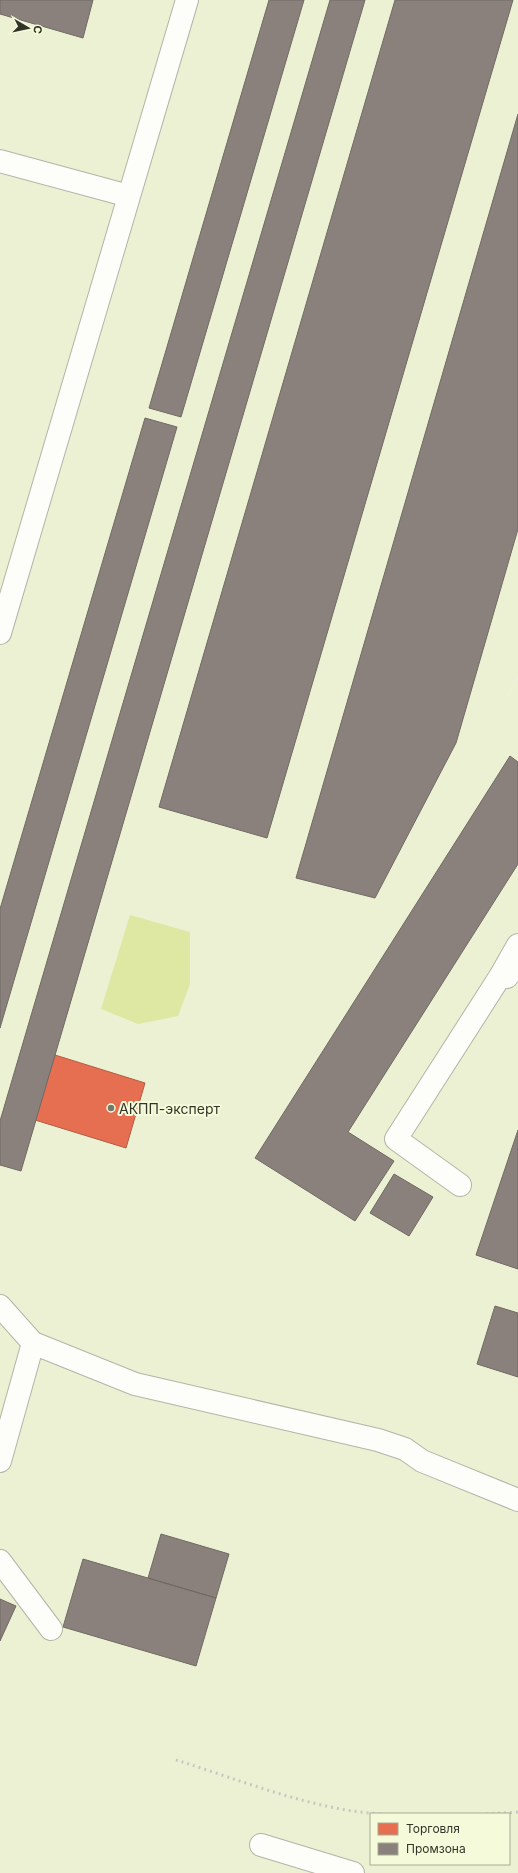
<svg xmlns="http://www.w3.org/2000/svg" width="518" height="1873" font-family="Inter,sans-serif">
	<rect width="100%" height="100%" fill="#f0f3e1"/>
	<path fill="#ecf1d3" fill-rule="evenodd" d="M0 0H518V676L501 708 518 678V1873H0ZM371 1814H509V1864H371Z"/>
	<path fill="#dee8a3" d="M130 915 190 932V984L178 1016 138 1024 101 1009Z"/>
	<path fill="#e76f51" stroke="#b15d45" d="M55 1055 145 1083 126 1148 35 1120Z"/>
	<path fill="#8a817c" stroke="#706a63" d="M0 0H93L83 38 0 14Z
		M269 0H304L181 417 149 408Z
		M330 0H365L21 1171 0 1165V1121Z
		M395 0H513L267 838 159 807Z
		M518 114V529L456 743 375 898 296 878Z
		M145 418 177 427 0 1028V909Z
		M510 756 518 762V864L348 1132 394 1161 355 1221 255 1158Z
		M518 1130V1269L476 1255Z
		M394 1174 433 1197 409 1236 370 1213Z
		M495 1306 518 1313V1377L477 1364Z
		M161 1534 229 1554 216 1598 148 1578Z
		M83 1559 216 1598 196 1666 63 1627Z
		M0 1599 16 1606 0 1641Z"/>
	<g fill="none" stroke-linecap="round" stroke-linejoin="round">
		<defs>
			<path id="minor" d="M0 161 129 196
				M0 633 187 0
				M507 977 501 975 518 945
				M460 1185 396 1139 501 975 518 970
				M0 1306 33 1343 135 1384 378 1440 405 1449 422 1461 518 1500
				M0 1461 33 1343
				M0 1561 51 1629
				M261 1845 353 1873"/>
		</defs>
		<use href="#minor" stroke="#b2b5a7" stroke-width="24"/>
		<use href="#minor" stroke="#fdfdfa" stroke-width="22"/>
		<path stroke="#c7c8c3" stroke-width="3" stroke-dasharray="2 4" stroke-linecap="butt" d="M176 1760C241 1780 315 1811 383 1814
			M486 1814 518 1812"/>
	</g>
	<circle fill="#747769" stroke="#f5fada" stroke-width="1.5" cx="111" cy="1108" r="4"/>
	<g text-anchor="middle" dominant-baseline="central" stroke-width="4" stroke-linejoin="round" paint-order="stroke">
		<g font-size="14" fill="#323428" stroke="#f5fada" text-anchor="start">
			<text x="119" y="1108">АКПП-эксперт</text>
		</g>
	</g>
	<rect x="370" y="1813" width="140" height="52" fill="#f5fada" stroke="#a7ab93"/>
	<rect x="378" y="1823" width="20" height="12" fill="#e76f51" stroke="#a7ab93"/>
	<text x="406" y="1833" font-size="12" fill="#323428">Торговля</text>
	<rect x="378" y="1843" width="20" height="12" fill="#8a817c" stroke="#a7ab93"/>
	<text x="406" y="1853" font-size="12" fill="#323428">Промзона</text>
	<g transform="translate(28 28) rotate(99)" stroke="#f5fada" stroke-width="3" paint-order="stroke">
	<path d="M0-3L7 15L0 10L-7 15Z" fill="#323428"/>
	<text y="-6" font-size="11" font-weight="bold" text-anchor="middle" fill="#323428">С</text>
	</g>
</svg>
